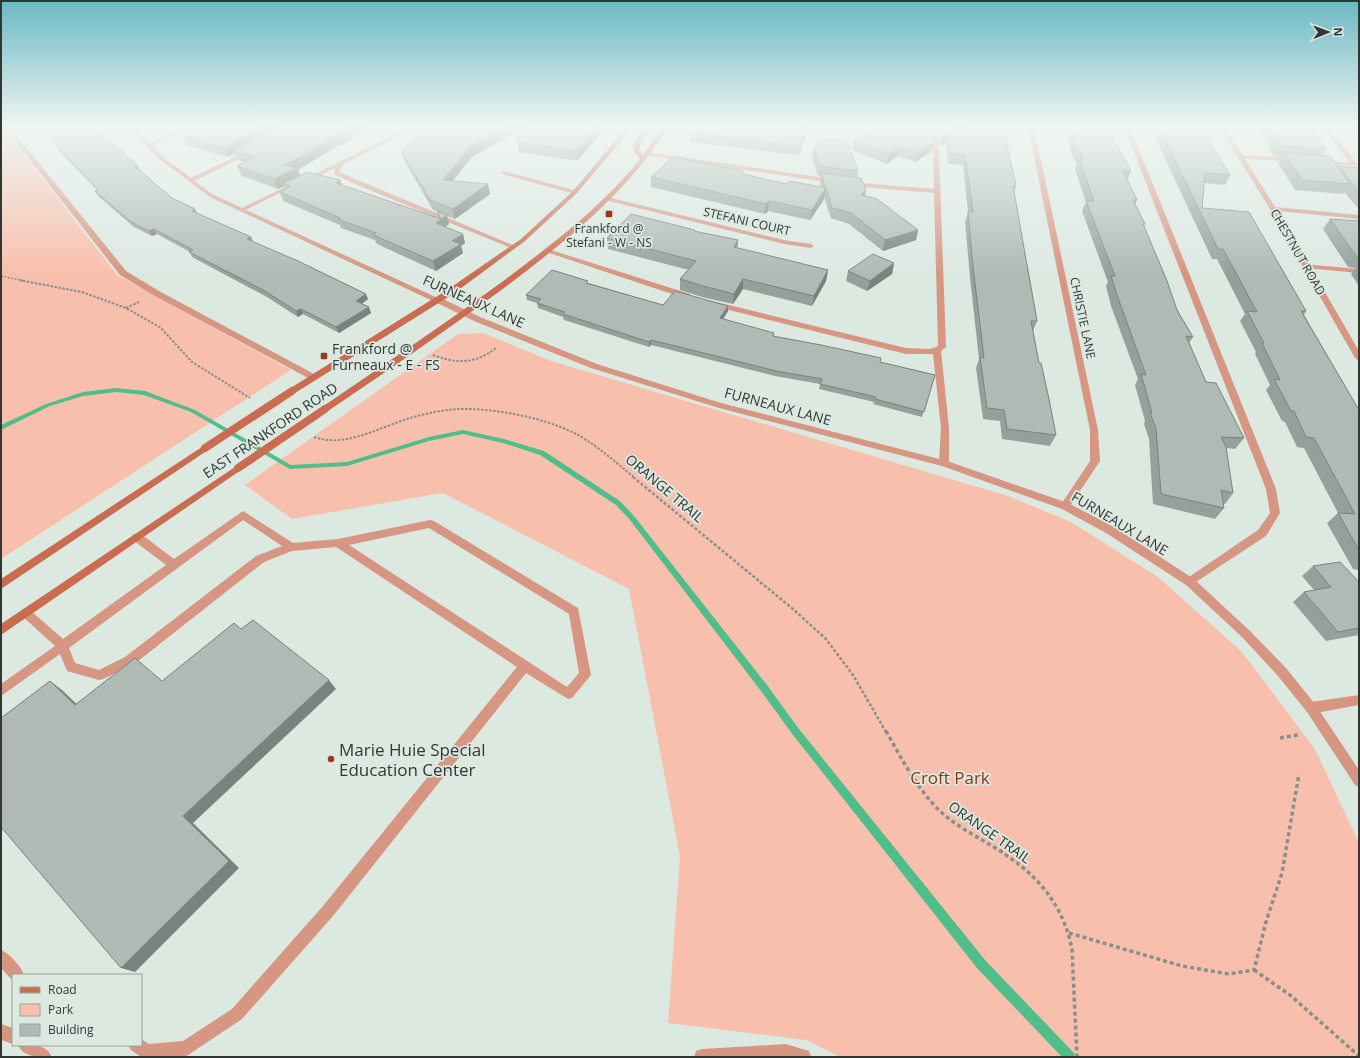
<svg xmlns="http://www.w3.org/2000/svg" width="1360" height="1058" font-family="'Open Sans',sans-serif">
	<rect width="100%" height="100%" fill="#dce9e1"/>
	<path fill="#f9bfad" d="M1 127H3L117 275 291 370 1 559Z
		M483 333 551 361 1008 496 1071 522 1158 577 1242 652 1315 749 1359 843V1057H840L806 1040 668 1023 680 856 629 589 443 493 292 519 245 485 458 334Z"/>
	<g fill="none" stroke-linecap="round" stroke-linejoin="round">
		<path fill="#50be8b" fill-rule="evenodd" d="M116 388 145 391 195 410 291 465 347 462 429 437 463 430 504 439 544 451 620 501 634 516 767 685 799 729 985 960 1074 1053 1075 1057H1062L977 968 793 735 761 691 630 520 616 505 540 455 503 443 463 434 429 441 347 466 290 469 191 412 144 395 116 392 83 396 50 406 1 430V425L46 404 83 392Z"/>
		<path stroke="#87908a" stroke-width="1.5" stroke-dasharray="2 1.5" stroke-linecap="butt" d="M1 276 25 281"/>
		<path stroke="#87908a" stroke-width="2" stroke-dasharray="2.5 1.5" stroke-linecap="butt" d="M19 280 82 292 126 308 161 328 192 362 250 398
			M126 308 139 302
			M433 355C456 364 476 364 496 348
			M314 437C345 448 378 428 407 419 424 414 441 410 458 409 493 408 542 417 574 433 596 444 615 462 635 478"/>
		<path stroke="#87908a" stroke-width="2.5" stroke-dasharray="3 2" stroke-linecap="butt" d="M633 477 793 609 826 639 853 675 886 732"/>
		<path stroke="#87908a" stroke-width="3.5" stroke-dasharray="4 3" stroke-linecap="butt" d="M886 731C900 756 914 783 934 805 955 828 984 839 1009 857 1042 880 1065 910 1072 950L1077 1057
			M1280 738 1298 735
			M1069 933 1182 966 1229 974 1254 970 1266 922 1282 873 1299 774
			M1254 970 1290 995 1359 1056"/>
		<path fill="#d79682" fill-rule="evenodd" d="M4 127H10L126 271 159 291 316 375 317 377 316 379H310L153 295 120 275Z
			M185 127H193L150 146 145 145Z
			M412 127H421L409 131 343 164 339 172 515 246V248H511L350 182 334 174 335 168 308 181 303 180 405 129Z
			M570 127H588L626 131 629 133 626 135 573 129Z
			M932 127H938L946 347 941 351 949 428V463L944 466 939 463 941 428 933 354H906L713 306 712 304 716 302 906 348 930 349 938 346 934 193 850 186 847 184 850 182 934 189Z
			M1124 127H1130L1276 489 1280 513 1266 536 1190 586 1186 585 1185 582 1186 579 1258 530 1270 513 1266 489Z
			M1322 127H1328L1357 164V166L1320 163V161L1322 160 1350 163Z
			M647 152 833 179 836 181 833 183 645 155V153Z
			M1241 155 1294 158 1297 160 1294 162 1239 158V156Z
			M289 185 294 186 243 211 238 210Z
			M548 249 690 294 691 296 690 298H684L546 252V250Z
			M1303 264 1359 269V273L1306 268 1302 266Z
			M243 511 293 543 338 539 430 520 434 521 578 608 591 675 572 698 568 699 526 673 333 916 242 1019 185 1057H141L131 1050 128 1045H141V1039L149 1044 183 1041 232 1009 323 906 517 667 336 547 292 551 264 562 133 665 103 679 99 680 67 671 60 654 1 696V684L55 646 22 616 21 613 22 610 26 608 30 610 63 639 166 565 133 540 132 537 133 534H141L174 559ZM243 520 282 546 256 556 125 657 99 670 75 663 69 648ZM429 528 569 614 579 673 567 687 349 545Z
			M1 950C10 954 21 966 24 975H13V981L12 980 1 968Z
			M1 1024 13 1028V1044L1 1040Z
			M786 1044 809 1051 811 1057H694L696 1051 702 1049Z
			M18 1045C31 1045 46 1043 52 1057 39 1057 24 1058 18 1045Z"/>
		<path fill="#d79682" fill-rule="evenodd" d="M128 127H134L163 157 191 178 247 151H251V153L194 181 214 195 442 300 441 302H435L210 197 159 159Z
			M818 127H838L839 128C834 131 823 130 818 127Z
			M1028 127H1034L1098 430 1100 461 1068 509H1062L1060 506 1090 461V430Z
			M1219 127H1225L1275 207 1359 215V219L1278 211 1359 351V361L1355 358 1270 209Z
			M504 171 577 191 578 192 575 194 502 174 501 173Z
			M607 197 784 240 811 244 814 246 811 248 784 244 605 200V198Z
			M1359 695V705L1311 714 1307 712 1305 708 1307 704 1311 702Z"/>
		<path fill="#d79682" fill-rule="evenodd" d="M435 298H441L480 317 597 364 721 403 947 461 1068 503 1114 527 1194 579 1250 631 1286 668 1315 704 1359 770V787L1355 785 1307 712 1278 676 1242 637 1186 585 1106 533 1062 509 942 466 719 408 591 368 474 321 435 302Z"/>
		<path fill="#cb6c50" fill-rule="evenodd" d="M627 127H633L577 193 525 241 453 294 295 393H289L288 391 289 389 447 290 521 239 573 191Z
			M646 127H652L641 142 639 151 643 155 663 127H669C623 197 565 242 500 291 444 332 386 372 328 411H322L321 409 322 407C382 366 443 325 502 282 551 245 601 208 640 159 627 145 635 140 646 127Z
			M205 445 208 446 210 448 208 450 1 589V579Z
			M238 465 241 466 243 468 241 470 1 635V624Z"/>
		<path stroke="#cb6c50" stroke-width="8" d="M205 448 292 391
			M238 468 325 409"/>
	</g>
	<path fill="#96a09a" d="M40 127H95L137 165 140 170 172 198 195 209 197 213 251 237 253 242 368 299 362 304 371 313 339 333 303 314 298 317 267 297 192 257 190 252 157 234 152 236 134 227 98 196 95 191 97 190 59 151 56 146 58 145Z
		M187 127H370L366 130H364L341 146 339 145 298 170 300 176 340 180 342 185 438 218 437 211 433 210 405 162 402 152 427 127H600V134L577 161 519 152 517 142 520 129 472 157 453 181 490 194 455 219 447 216 449 224 445 227 463 234 465 243 461 246 463 253 436 271 377 244 375 240 341 228 340 225 283 201 280 192 285 188 284 186 278 189 242 176 237 166 244 162 238 160 235 154 227 157 187 145 182 135 188 133 185 128Z
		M693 127H809L799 155 690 142V133Z
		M878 127 931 152 915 162 898 156 887 164 852 150 854 141Z
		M940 127H1005L1006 132 1005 135 1016 186 1014 193 1037 321 1033 331 1039 363 1056 435 1050 446 1002 439 1000 421 983 419 976 368 979 359 970 277 965 222 968 212 963 165 948 164 946 143 940 147Z
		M1064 127H1110L1109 131 1131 171 1127 180 1137 200 1135 205 1145 224 1144 226 1177 310 1193 337 1189 343 1206 382 1244 438 1235 449 1226 448 1233 493 1225 504 1223 503 1224 508 1215 519 1153 504 1149 439 1144 424 1145 421 1135 385 1138 379 1111 306 1106 286 1108 282 1082 211 1086 202 1075 169 1077 165 1070 151 1071 148Z
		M1153 127H1203L1211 142 1210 144 1230 175 1225 185 1204 183 1202 208 1306 311 1304 315 1359 410V570L1353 569 1327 523 1338 513 1304 448 1297 447 1285 422 1282 421 1266 390 1270 385 1255 354 1256 352 1240 321 1245 314 1217 259H1212L1153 133 1155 130Z
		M1258 127H1310L1326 149 1322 155 1338 167V166L1359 168V209L1344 192 1343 194 1295 190 1278 163 1282 157 1274 156Z
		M1344 127H1359V131H1350Z
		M814 148 858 171 857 178 864 196 918 230 916 240 883 251 849 224 831 218 824 197V199L810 220 768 211 765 214 651 187V177L743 171V174L787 184 821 188 820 183 821 176H818L812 158Z
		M1330 219 1359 221V286L1351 274 1356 268 1348 267 1323 229Z
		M695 230V232L738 240 737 248 828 270 826 281 812 306 743 289 733 304 702 297 680 290V279L689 270 608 249 607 238Z
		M894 263 892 274 867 291 846 281 848 271Z
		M588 283 663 305 728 311 723 319 774 337 935 375 922 417 873 404 874 402 819 389 820 384 775 376 651 345 649 347 564 320 563 317 538 308 537 303 527 300 526 295Z
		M1313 566 1359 582V635L1326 641 1293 602 1304 592 1314 590 1302 576Z"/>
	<path fill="#7a827d" d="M264 127H287L233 151 235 154 227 157 223 148Z
		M351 127H363L364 130 341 146 338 136Z
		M365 127H370L366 130Z
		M506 127H525L472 157 445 190 443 180 470 147Z
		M597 127H600V134L577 161 576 151Z
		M807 127H809L799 155 800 146Z
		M949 134 946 143 940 147 943 137Z
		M336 136 339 145 298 170 301 178 283 183 284 186 278 189 274 179 284 165Z
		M934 143 931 152 915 162 917 153Z
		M901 147 898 156 887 164 889 154Z
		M137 165 140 170 134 166Z
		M340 180 343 189 336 183Z
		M488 184 490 194 455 219 453 209Z
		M826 188 824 199 810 220 812 210Z
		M866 190 864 200 861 195Z
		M769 201 768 211 765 214 766 204Z
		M195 209 198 215 192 211Z
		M447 215 449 224 438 232 436 223Z
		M154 229 157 234 152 236 149 231Z
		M918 230 916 240 883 251 885 240Z
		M463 234 465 243 461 246 463 253 436 271 433 261 452 241Z
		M251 237 253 242 247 239Z
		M738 240 737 250 734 247Z
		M894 263 892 274 867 291 870 281Z
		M828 270 826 281 812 306 814 296Z
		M743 279V289L733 304 734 294Z
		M366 294 368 299 358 306 356 301Z
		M728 306V311L720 324V318Z
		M369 307 371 313 339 333 336 327Z
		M301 309 303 314 298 317 296 311Z
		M651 340V345L649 347V342Z
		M329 680 336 689 193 823 239 868 135 972 121 968 183 816Z
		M50 681 62 690 86 713 75 705Z"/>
	<path fill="#aebab3" stroke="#7a827d" d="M41 127H95L137 165 134 166 172 198 195 209 192 211 251 237 247 239 298 261 366 294 356 301 369 307 336 327 301 309 296 311 265 291 189 252 193 250 154 229 149 231 131 222 95 191 98 190 56 146 59 145Z
		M187 127H264L223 148 182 135 193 130 185 128Z
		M280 127H351L338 136H336L297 159 284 165 297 168 274 179 237 166 255 157 233 151Z
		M427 127H506L470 147 443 180 488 184 453 209 430 200 402 152Z
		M521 127H597L576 151 517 142Z
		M693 127H807L800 146 690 133Z
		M878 127H933L934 143 917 153 901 147 889 154 854 141Z
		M942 127H958L962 129V127H1005L1006 132H1004L1016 186H1013L1037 321H1031L1039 363H1041L1049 399 1056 435 1007 429 1004 410 987 408 980 357 984 358 973 267 968 212H973L965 155 951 154 949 134 943 137Z
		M1071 127H1107L1131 171H1123L1137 200H1133L1145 224H1143L1167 281 1177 310 1193 337 1186 336 1206 382 1216 383 1244 438 1221 437 1226 447 1233 493 1221 490 1224 508 1161 494 1156 428 1150 413H1152L1141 374 1146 375 1117 295 1111 276H1115L1086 201H1094L1079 159 1083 160 1074 141H1076Z
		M1159 127H1203L1211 142H1209L1230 175 1205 173 1202 208 1249 212 1306 311H1301L1359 410V550L1338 513 1355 514 1314 438 1306 437 1294 411H1291L1274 379 1280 380 1262 343H1264L1247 311 1257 312 1223 249H1218Z
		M1269 127H1310L1326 149 1280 146Z
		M820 139H846L858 171 819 166 814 148Z
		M1284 153 1330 156 1350 184 1302 180Z
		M673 157 743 171 742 174 787 184 790 181 826 188 812 210 769 201 766 204 651 177Z
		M1338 166 1359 168V191Z
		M308 172 340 180 336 183 441 219 437 211 447 215 436 223 463 234 452 241 461 244 433 261 373 235 376 233 338 219 340 218 280 192 290 186 283 183Z
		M821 173 861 178 866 190 861 195 877 199 918 230 885 240 851 213 832 208Z
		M631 214 695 230 694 231 738 240 734 247 828 270 814 296 743 279 734 294 703 286 680 279 696 261 607 238Z
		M1330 219 1359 221V257L1356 256Z
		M873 254 894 263 870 281 848 271Z
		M552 270 588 281 586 283 663 305 675 291 728 306 720 318 774 333 773 336 821 345 881 358 880 362 935 375 924 412 875 399 876 397 820 384 822 379 776 371 651 340 649 342 563 314 565 312 537 303 541 299 526 295Z
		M1340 562 1359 582V628L1338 632 1304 592 1331 587 1313 566Z
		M253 620 329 680 183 816 229 861 121 968 1 827V718L50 681 75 705 135 658 162 681 234 623 241 629Z"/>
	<linearGradient id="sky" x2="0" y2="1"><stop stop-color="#6bb8c3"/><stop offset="0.46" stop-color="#eff5f2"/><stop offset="1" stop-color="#eff5f2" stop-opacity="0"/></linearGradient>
	<rect width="1360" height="275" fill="url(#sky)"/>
	<g fill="#9e3715" stroke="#dce9e1" stroke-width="1.5">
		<rect x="605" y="210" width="8" height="8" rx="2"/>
		<rect x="320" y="352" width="8" height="8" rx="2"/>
		<circle cx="331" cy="759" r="4"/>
	</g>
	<g text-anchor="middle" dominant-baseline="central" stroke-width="3.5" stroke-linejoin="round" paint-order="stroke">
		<g font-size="12" fill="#323734" stroke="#dce9e1">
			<text transform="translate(747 221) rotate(13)">STEFANI COURT</text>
			<text transform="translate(1298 252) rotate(60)">CHESTNUT ROAD</text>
			<text transform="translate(1083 318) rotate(78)">CHRISTIE LANE</text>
		</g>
		<g font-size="12" fill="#323734" stroke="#dce9e1">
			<text x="609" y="228">Frankford @<tspan x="609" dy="14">Stefani - W - NS</tspan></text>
		</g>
		<g font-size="14" fill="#323734" stroke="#dce9e1">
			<text transform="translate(474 301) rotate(24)">FURNEAUX LANE</text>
			<text transform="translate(778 406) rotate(15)">FURNEAUX LANE</text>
			<text transform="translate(270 430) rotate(-34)">EAST FRANKFORD ROAD</text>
			<text transform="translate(665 488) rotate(40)">ORANGE TRAIL</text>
			<text transform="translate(1120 523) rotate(31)">FURNEAUX LANE</text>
			<text transform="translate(990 832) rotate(35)">ORANGE TRAIL</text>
		</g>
		<g font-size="14" fill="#323734" stroke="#dce9e1" text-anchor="start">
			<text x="332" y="348">Frankford @<tspan x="332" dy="16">Furneaux - E - FS</tspan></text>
		</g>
		<g font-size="17" fill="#323734" stroke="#dce9e1" text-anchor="start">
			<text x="339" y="749">Marie Huie Special<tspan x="339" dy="20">Education Center</tspan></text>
		</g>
		<g font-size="17" fill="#8b3418" stroke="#dce9e1">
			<text x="950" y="777">Croft Park</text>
		</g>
	</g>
	<rect width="1360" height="1058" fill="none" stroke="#323734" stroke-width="4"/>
	<rect x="12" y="974" width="130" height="72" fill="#dce9e1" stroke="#98a29c"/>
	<rect x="20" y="987" width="20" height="6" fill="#cb6c50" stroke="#98a29c"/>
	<text x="48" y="994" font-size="12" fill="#323734">Road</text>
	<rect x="20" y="1004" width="20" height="12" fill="#f9bfad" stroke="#98a29c"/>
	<text x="48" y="1014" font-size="12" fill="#323734">Park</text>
	<rect x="20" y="1024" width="20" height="12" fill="#aebab3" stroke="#98a29c"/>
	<text x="48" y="1034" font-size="12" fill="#323734">Building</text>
	<g transform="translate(1328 32) rotate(89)" stroke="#dce9e1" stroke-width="3" paint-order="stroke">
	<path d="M0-3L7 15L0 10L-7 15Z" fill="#323734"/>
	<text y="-6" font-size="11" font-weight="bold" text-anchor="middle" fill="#323734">N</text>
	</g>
</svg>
